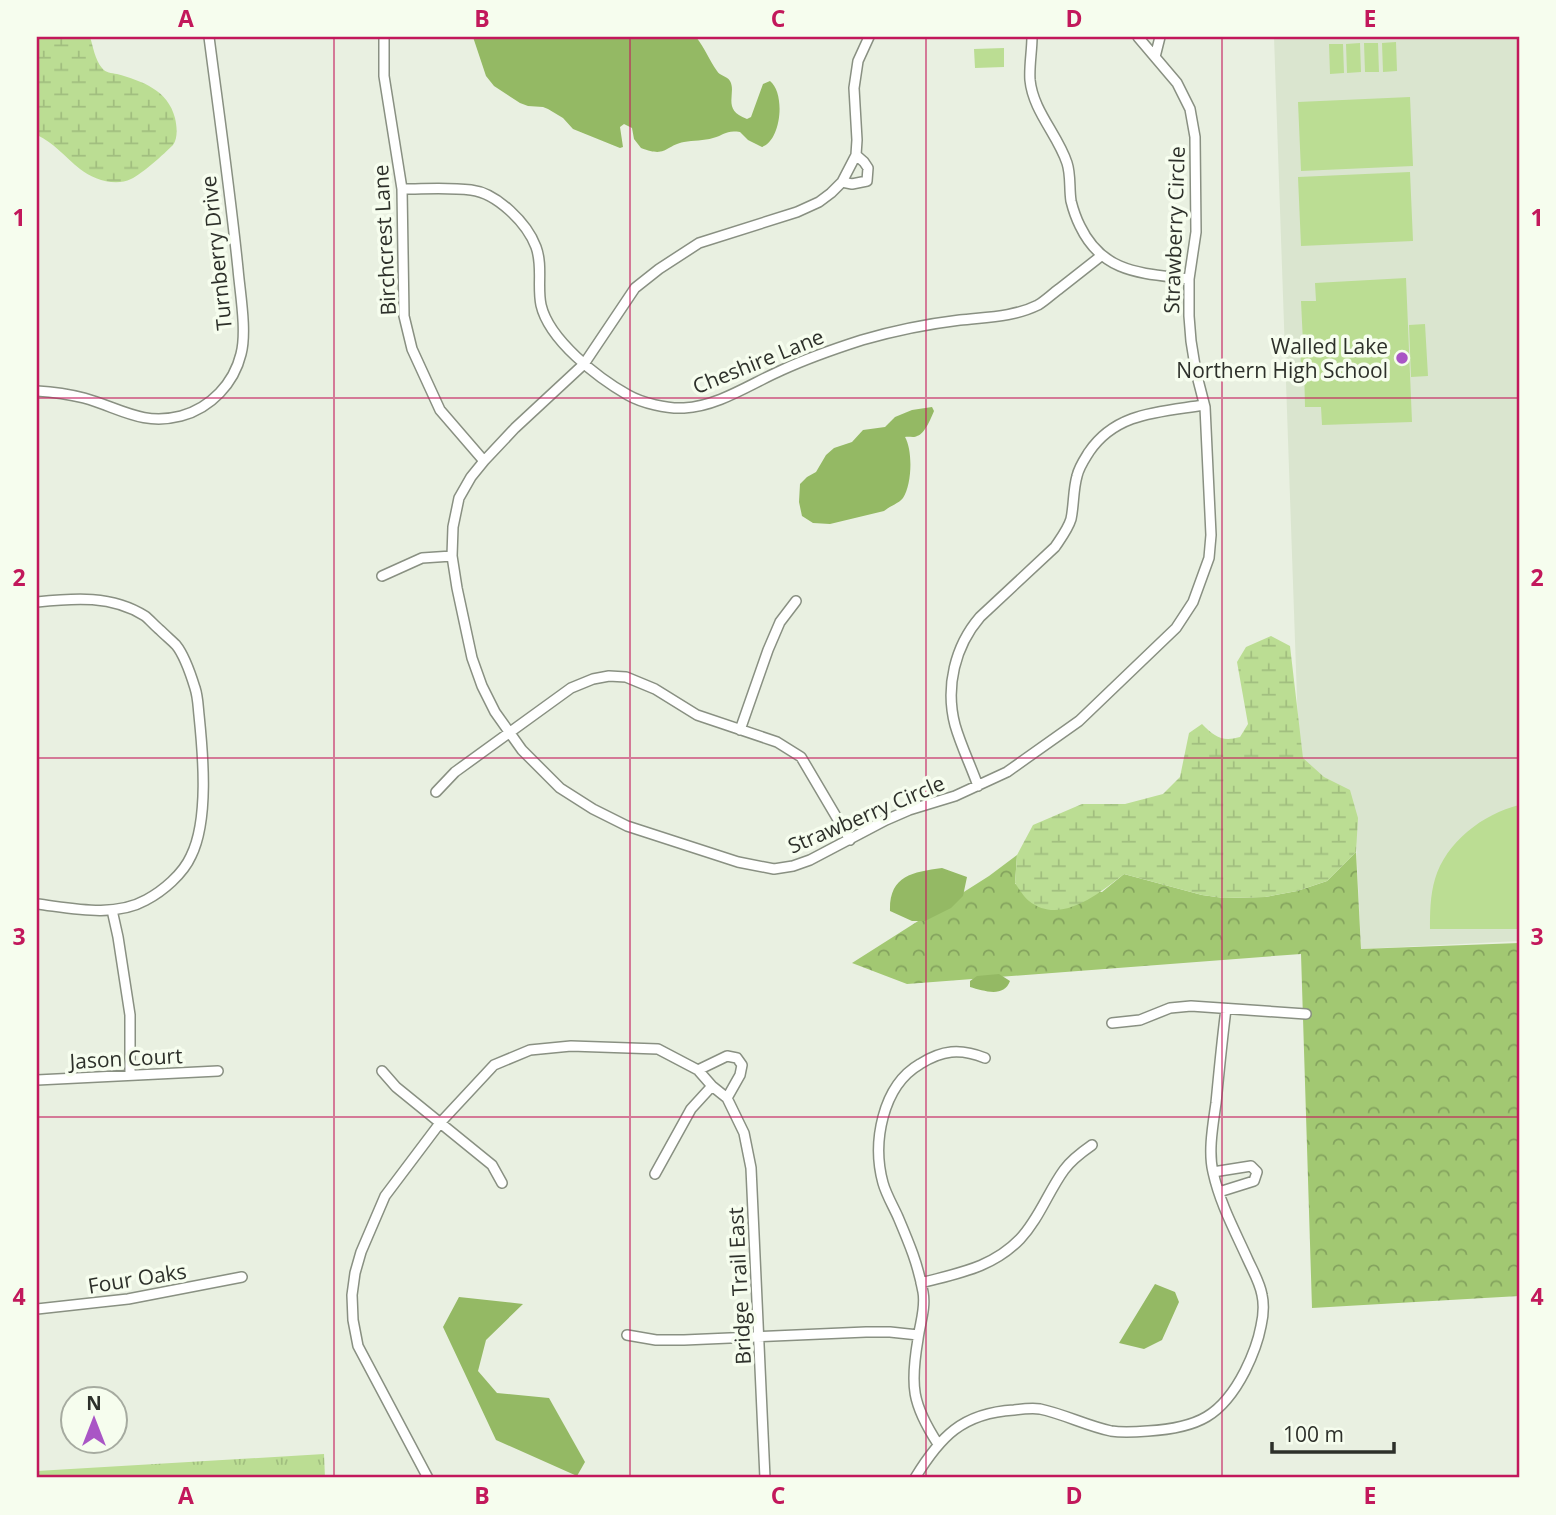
<svg xmlns="http://www.w3.org/2000/svg" width="1556" height="1515" font-family="'Open Sans',sans-serif">
	<defs>
		<pattern id="grass-tufts" width="24" height="20" patternUnits="userSpaceOnUse" patternTransform="scale(1.75)"><rect width="24" height="20" fill="#bbdd93"/><path d="M3 7l-1-3M5 7V3M7 7l1-3M15 17l-1-3M17 17v-4M19 17l1-3" fill="none" stroke="#a1be7f"/></pattern>
		<pattern id="forest-crowns" width="20" height="18" patternUnits="userSpaceOnUse" patternTransform="scale(1.75)"><rect width="20" height="18" fill="#a2c872"/><path d="M2 6a3 3 0 1 1 6 0M12 15a3 3 0 1 1 6 0" fill="none" stroke="#84a35e"/></pattern>
		<pattern id="wetland-marsh" width="20" height="14" patternUnits="userSpaceOnUse" patternTransform="scale(1.75)"><rect width="20" height="14" fill="#bbdd93"/><path d="M1 5h8M5 5V1M11 12h8M15 12V8" fill="none" stroke="#a1be7f"/></pattern>
	</defs>
	<rect width="100%" height="100%" fill="#e9f0e1"/>
	<path fill="#dae5cf" d="M1274 37H1519V941L1361 949 1356 840 1302 842Z"/>
	<path fill="url(#grass-tufts)" d="M324 1454 325 1478H37V1471Z"/>
	<path fill="url(#forest-crowns)" d="M1356 852 1361 949 1519 943V1296L1312 1308 1301 954 907 984 852 963 989 876 1017 855 1015 884 1102 892 1124 874 1202 895 1224 898 1265 897 1297 891 1327 881Z"/>
	<path fill="url(#wetland-marsh)" d="M37 37H90C93 46 95 60 102 68 106 73 111 73 117 74 142 81 168 90 175 118 177 127 178 138 173 145 164 154 142 174 131 179 115 187 92 179 80 169 65 157 54 143 37 135Z
		M1271 636 1290 646 1303 758 1324 777 1350 790 1358 818 1356 852 1327 881 1297 891 1265 897 1224 898 1202 895 1124 874C1100 893 1060 926 1029 901 1024 897 1019 889 1015 883L1017 855 1033 825 1082 804H1125L1163 794 1180 777 1189 733 1202 724C1215 737 1222 742 1240 737L1248 724 1237 662 1246 647Z"/>
	<path fill="#bbdd93" d="M1396 42 1397 71 1383 72 1382 43Z
		M1360 43 1361 72 1347 73 1346 44Z
		M1364 43H1378L1379 72H1365Z
		M1329 44H1343L1344 73 1330 74Z
		M1004 48V67L975 68 974 49Z
		M1410 97 1413 166 1301 171 1298 102Z
		M1410 172 1413 241 1301 246 1298 177Z
		M1406 278 1412 422 1322 425 1321 407H1305L1304 365H1301L1300 343H1303L1301 301H1316L1315 283Z
		M1425 324 1428 376 1411 377 1409 325Z
		M1519 805V929H1430C1430 913 1430 896 1435 879 1446 842 1483 814 1519 805Z"/>
	<path fill="#94b964" d="M473 37H696C705 48 709 60 717 71 720 76 727 76 730 81 737 93 721 110 747 119L751 117 763 84 770 81C786 94 781 141 762 147L748 140 740 132C725 130 725 135 713 138 704 141 693 140 684 142 664 146 667 158 641 148L634 139 632 128 624 124 620 127 623 147 620 148 573 129 563 118 548 109 543 107 528 106 520 103 494 86 486 76Z
		M932 407 934 411C931 418 925 434 917 436 914 438 909 436 905 437 913 451 912 484 903 498 898 504 890 506 884 511L830 524 813 523 802 516 799 502 800 484 807 477 816 472 826 455 834 448 852 442 863 430 885 427 895 417 912 410Z
		M942 868 967 877 963 896 951 908 925 921H912L890 911C889 876 912 872 942 868Z
		M999 974 1010 981C1004 998 984 991 970 987V981L977 976Z
		M1155 1284 1175 1292 1179 1302 1162 1340 1144 1349 1119 1343Z
		M459 1297 523 1304 486 1340 478 1371 497 1393 549 1398 585 1462 577 1476 496 1440 443 1327Z"/>
	<g fill="none" stroke-linecap="round" stroke-linejoin="round">
		<defs>
			<path id="minor" d="M384 37V76L402 189 404 316 412 349 440 410 484 461
				M869 37 858 61 854 88 857 140 856 155 842 182 831 193 819 202 797 212 699 243 659 269 635 288 584 364 515 428 484 461 471 477 459 498 453 527 452 556 457 588 472 658 482 686 495 712 522 750 560 788 593 809 627 826 738 862 774 869 793 866 810 860 886 820 909 810 955 796 1007 772 1079 721 1176 628 1193 602 1209 558 1211 535 1205 407 1196 372 1191 341 1189 316V279L1196 232 1195 137 1190 109 1177 83 1138 37
				M1032 37C1032 51 1029 66 1030 80 1033 111 1058 135 1067 163 1071 175 1069 188 1071 201 1073 209 1076 218 1080 226 1103 274 1142 273 1189 279
				M1155 57 1160 37
				M842 182 852 184 867 181 868 168 864 162 856 155
				M402 189C424 189 448 187 471 190 497 193 527 223 536 247 543 266 537 286 541 305 549 340 598 378 628 395 642 403 667 409 684 408 719 406 750 384 782 370 808 358 834 349 862 340 893 331 927 324 960 320 986 317 1014 317 1038 305 1045 301 1052 294 1059 289 1073 278 1087 267 1101 256
				M37 391C53 392 68 394 84 398 120 408 142 426 181 416 211 408 234 383 241 354 247 331 240 293 238 269 230 191 219 114 209 37
				M382 576 422 558 452 556
				M37 602C74 598 112 595 145 616 150 620 155 626 160 630 165 635 171 640 176 645 185 656 191 675 195 688 198 697 198 706 199 715 203 754 209 820 191 856 183 874 163 891 146 900 114 918 71 908 37 904
				M740 730 768 650 780 622 796 601
				M978 786C971 766 961 746 955 725 945 687 955 646 980 617L1055 547C1061 538 1068 529 1071 519 1074 505 1073 490 1077 476 1079 467 1084 460 1089 452 1116 412 1160 412 1204 405
				M436 792 455 772 571 688 593 679 609 676 626 677 655 689 697 715 777 742 801 757 850 840
				M112 910 118 937 130 1015V1075
				M1112 1023 1140 1020 1170 1008 1191 1006 1306 1014
				M698 1070 727 1056 737 1058 742 1065 740 1075 727 1098
				M382 1071 396 1087 492 1165 502 1183
				M37 1080 218 1071
				M1213 1172 1251 1166 1257 1172 1254 1181 1219 1192
				M655 1174 691 1109 712 1086
				M921 1283C958 1273 992 1268 1020 1239 1039 1219 1048 1192 1064 1170 1071 1160 1082 1152 1092 1145
				M37 1309 128 1299 242 1277
				M627 1335 656 1340H684L866 1332H890L918 1335
				M938 1444C912 1404 910 1386 918 1339 920 1323 926 1308 923 1292 918 1264 909 1243 898 1217 893 1206 886 1194 883 1183 872 1143 882 1086 920 1064 942 1050 960 1048 985 1058
				M428 1478 358 1346 353 1320 352 1295 355 1273 361 1252 385 1196 440 1123 494 1065 530 1050 571 1046 658 1049 698 1070 712 1086 727 1098 744 1133 751 1168 765 1478
				M915 1478C940 1437 962 1413 1014 1410 1022 1409 1032 1408 1040 1409 1064 1414 1087 1426 1111 1431 1123 1433 1136 1432 1148 1431 1198 1428 1222 1416 1245 1371 1252 1357 1258 1342 1261 1326 1263 1317 1264 1304 1262 1295 1260 1283 1253 1271 1248 1260 1235 1231 1220 1204 1213 1172 1208 1151 1213 1125 1216 1103 1219 1072 1222 1040 1226 1009"/>
		</defs>
		<use href="#minor" stroke="#899082" stroke-width="12"/>
		<use href="#minor" stroke="#fff" stroke-width="9"/>
	</g>
	<path fill="none" stroke="#c2185b" stroke-width="2" stroke-opacity="0.55" d="M334 37V1478M630 37V1478M926 37V1478M1222 37V1478M37 398H1519M37 758H1519M37 1117H1519"/>
	<circle fill="#a956c5" stroke="#f6fdee" stroke-width="2.5" cx="1402" cy="358" r="7"/>
	<g text-anchor="middle" dominant-baseline="central" stroke-width="7" stroke-linejoin="round" paint-order="stroke">
		<g font-size="21" fill="#2d302a" stroke="#f6fdee">
			<text transform="translate(1174 230) rotate(-88)">Strawberry Circle</text>
			<text transform="translate(384 240) rotate(-93)">Birchcrest Lane</text>
			<text transform="translate(216 253) rotate(-96)">Turnberry Drive</text>
			<text transform="translate(758 361) rotate(-22)">Cheshire Lane</text>
			<text transform="translate(866 814) rotate(-23)">Strawberry Circle</text>
			<text transform="translate(126 1058) rotate(-3)">Jason Court</text>
			<text transform="translate(137 1278) rotate(-9)">Four Oaks</text>
			<text transform="translate(739 1286) rotate(-93)">Bridge Trail East</text>
		</g>
		<g font-size="21" fill="#2d302a" stroke="#f6fdee" text-anchor="end">
			<text x="1388" y="346">Walled Lake<tspan x="1388" dy="24">Northern High School</tspan></text>
		</g>
	</g>
	<rect width="1556" height="1515" fill="none" stroke="#f6fdee" stroke-width="77"/>
	<g transform="translate(94 1420)"><circle r="33" fill="#f6fdee" stroke="#a6aba0" stroke-width="2"/>
	<path d="M0-5L12 26L0 18L-12 26Z" fill="#a956c5"/>
	<text y="-10" font-size="19" font-weight="bold" text-anchor="middle" fill="#2d302a">N</text>
	</g>
	<path d="M1272 1442v10h122v-10" fill="none" stroke="#2d302a" stroke-width="3.5"/>
	<text x="1283" y="1442" font-size="21" fill="#2d302a" stroke="#f6fdee" stroke-width="5" paint-order="stroke">100 m</text>
	<rect x="38" y="38" width="1480" height="1438" fill="none" stroke="#c2185b" stroke-width="2.5"/>
	<g font-size="23" text-anchor="middle" font-weight="bold" fill="#c2185b">
		<text x="186" y="27">A</text>
		<text x="482" y="27">B</text>
		<text x="778" y="27">C</text>
		<text x="1074" y="27">D</text>
		<text x="1370" y="27">E</text>
		<text x="19" y="226">1</text>
		<text x="1537" y="226">1</text>
		<text x="19" y="586">2</text>
		<text x="1537" y="586">2</text>
		<text x="19" y="945">3</text>
		<text x="1537" y="945">3</text>
		<text x="19" y="1305">4</text>
		<text x="1537" y="1305">4</text>
		<text x="186" y="1504">A</text>
		<text x="482" y="1504">B</text>
		<text x="778" y="1504">C</text>
		<text x="1074" y="1504">D</text>
		<text x="1370" y="1504">E</text>
	</g>
</svg>
